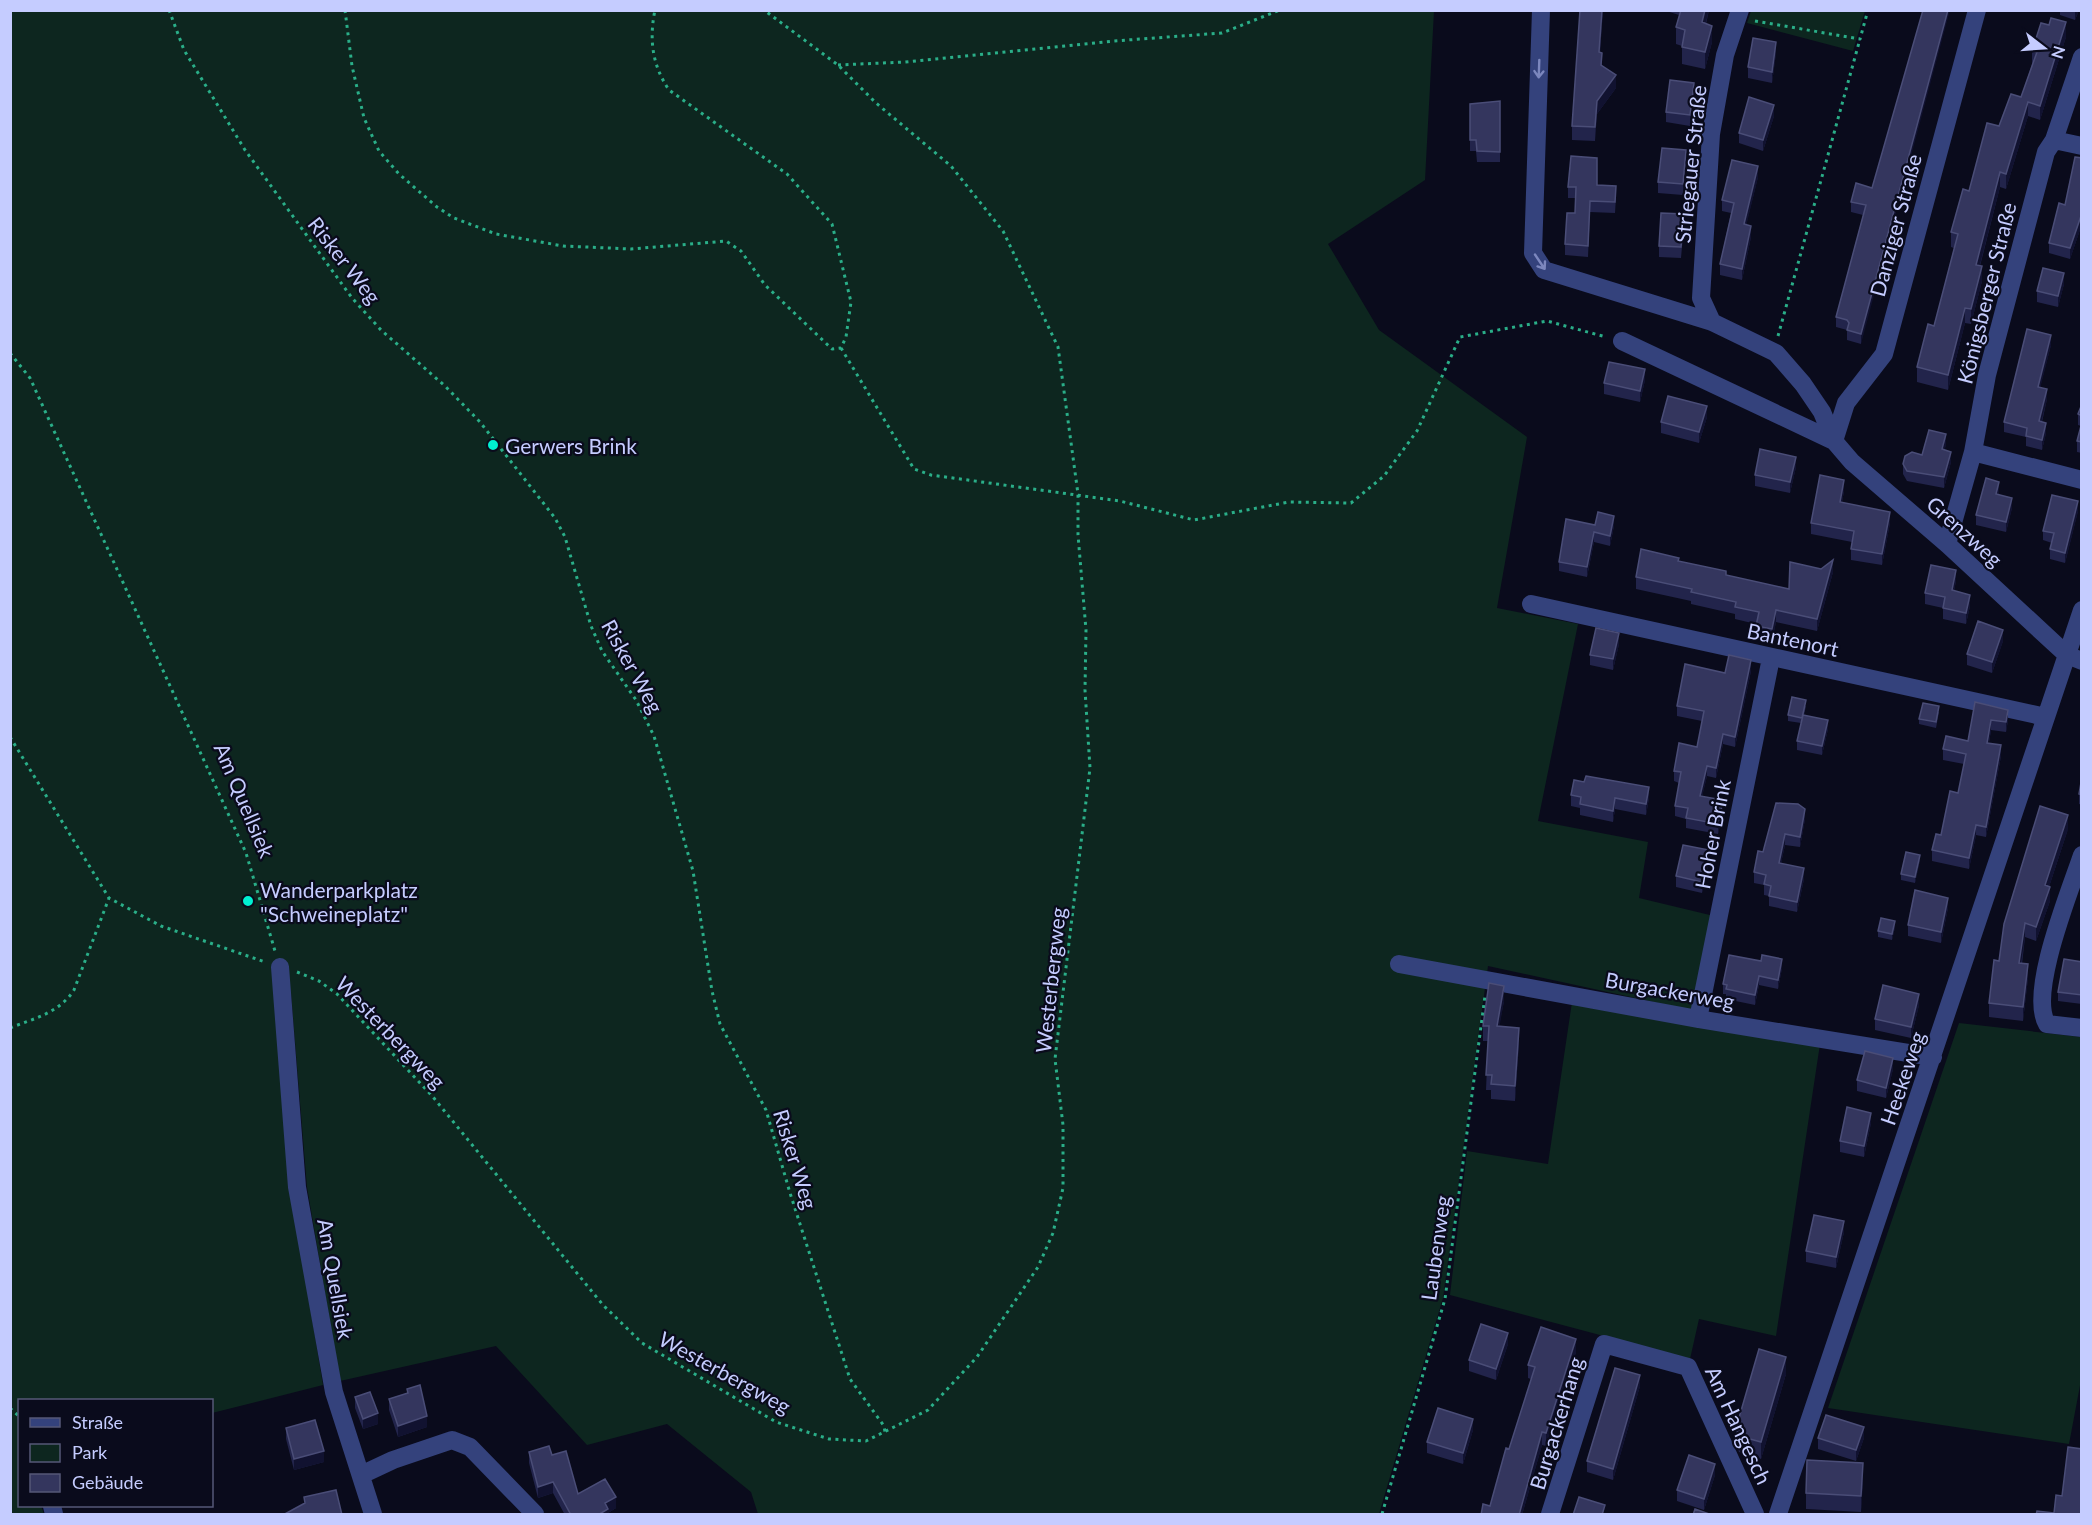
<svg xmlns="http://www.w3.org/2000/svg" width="2092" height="1525" font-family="Lato,sans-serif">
	<rect width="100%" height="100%" fill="#0a0b1c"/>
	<path fill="#0d261f" d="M10 11H1434L1425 180 1328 244 1379 330 1527 437 1497 608 1578 624 1538 821 1648 842 1639 898 1714 916 1695 1011 1488 966 1443 1298 1379 1514H758L751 1492 667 1424 587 1445 496 1346 340 1381 307 1187 291 993 274 995 291 1191 323 1385 212 1413V1400H20V1506H41L44 1514H11Z
		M1751 11V10L1865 11 1853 51 1747 23Z
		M1572 1002 1820 1044 1776 1336 1699 1319 1690 1359 1450 1295 1467 1151 1548 1164Z
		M1959 1023 2081 1037 2082 1375 2069 1444 1828 1408Z"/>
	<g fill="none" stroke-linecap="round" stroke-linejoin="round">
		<path stroke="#2aae88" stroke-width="3" stroke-dasharray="3 4.5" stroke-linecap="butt" d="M169 10 184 50 245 150 352 298 381 330 445 386 480 422 555 518 565 537 591 626 602 651 636 700 654 736 693 871 712 991 720 1024 766 1110 790 1193 850 1379 884 1426 885 1432
			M345 10 352 66 364 118 379 151 399 174 437 207 454 218 496 234 563 246 631 249 726 241 741 251 765 285 832 349 841 348 846 337 851 302 832 224 787 174 669 90C652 65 649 39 655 10
			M1755 21 1860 39 1868 10
			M838 65 905 62 1114 41 1222 33 1280 10
			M1778 336 1860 39
			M841 348 914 469 931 475 1120 501 1194 520 1289 502 1351 503 1384 476 1417 431 1460 337 1547 321 1606 337
			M10 353 30 378 246 853 275 951
			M10 737 109 898 161 926 265 962
			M297 972 319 981 337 994 433 1097 603 1305 642 1343 776 1422 829 1439 866 1441 928 1410 977 1357 1038 1267 1053 1233 1063 1188V1125L1055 1059 1090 768 1085 690 1086 630 1078 535V494L1058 347 1003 231 951 166 876 103 838 65 764 10
			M10 1028C35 1018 59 1013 74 990L109 898
			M10 1408 20 1417
			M1382 1514 1445 1299 1485 996"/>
		<path stroke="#34427c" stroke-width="18" d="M1541 10 1533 253 1544 270 1712 322 1776 353 1803 384 1822 412 1834 441 1852 462 1947 544 2067 655 2082 661
			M2054 140 2082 146
			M1712 322 1701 298 1711 134 1725 55 1740 10
			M1622 341 1834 441 1846 403 1884 354 1977 10
			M1973 452 2082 480
			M1947 544 1973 452 1987 375 2046 152 2054 140 2082 57
			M1531 604 2046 717
			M2082 855C2070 891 2028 993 2047 1024L2082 1028
			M1399 964 1698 1019 1933 1057
			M280 967 297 1187 334 1392 373 1514
			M1698 1019 1771 658
			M361 1475 393 1460 452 1440 470 1447 535 1514
			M52 1506 54 1514
			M1550 1514 1604 1344 1688 1367 1755 1514
			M1778 1514 2082 610"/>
	</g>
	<path fill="#22244b" d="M1580 10H1603L1600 53 1602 66 1616 88 1597 114 1595 141 1572 140V126Z
		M1663 10H1709L1706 24 1712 42 1705 69 1682 64V46L1676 44V27L1679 15Z
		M2060 10H2079L2075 20 2060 15Z
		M2066 37 2040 120 2028 116 2006 189 2000 187 1980 266 1982 281 1971 324 1965 323 1948 390 1917 382V367L1934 326 1954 248 1951 247V232L1969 191 1999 126 2021 97 2032 64V51Z
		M1776 53 1772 83 1748 78V67Z
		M1694 94 1690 126 1666 122V112Z
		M1500 101V162H1477L1476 151H1470V104Z
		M1774 116 1763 151 1739 143V133Z
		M2082 158V224L2070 259 2049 253V243L2065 205Z
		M1686 161 1683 195 1658 193V182Z
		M1758 177 1746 225 1751 237 1742 280 1720 275V264L1731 213 1722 211V200Z
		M1597 185 1616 197 1615 213 1590 212 1588 257 1565 255V244L1575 213 1576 198H1568V187Z
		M1872 188 1861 344 1847 340V330L1836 327V317L1863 215 1851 212V202Z
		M1684 225 1681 258 1659 257V246Z
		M2064 284 2058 307 2037 302V291Z
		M2051 345 2040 387 2047 399 2042 422 2046 433 2042 450 2026 446V437L2004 432V422Z
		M1645 380 1640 402 1604 394V383Z
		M2082 404V453L2077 452V441L2081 426 2078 425V414Z
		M1707 417 1699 443 1661 433V422Z
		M1946 445 1944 450 1951 462 1944 488 1907 481 1903 474V464Z
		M1796 467 1790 493 1755 486V475Z
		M1844 491 1842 502 1890 523 1882 565 1851 560V549L1852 542 1811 534V523Z
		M1999 492 1998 495 2012 508 2006 532 1976 525V515Z
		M2078 511 2065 563 2050 559V549L2052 543 2043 540V531Z
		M1595 525 1614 526 1610 546 1594 542 1587 577 1559 571V562Z
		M1679 562 1726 575 1789 589 1833 572 1817 631 1776 622 1772 641 1756 638V624L1735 619V614L1691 604V601L1636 589V577Z
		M1956 581 1954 591 1970 606 1966 624 1943 619V608L1925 604V593Z
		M2003 641 1992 673 1967 665V654Z
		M1619 644 1613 670 1590 665V655Z
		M1751 671 1735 747 1723 744 1716 778 1707 776 1702 796 1723 811 1718 834 1686 828V819L1675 816V806L1679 783 1674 781V771L1697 747 1702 721 1677 716V706L1725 673Z
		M1975 702 2008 720 2006 732 1991 730 1989 743 2001 756 1986 837 1976 835 1969 869 1932 861V850L1941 835 1958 793 1964 764 1943 760V749L1968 741Z
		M1806 706 1804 715 1828 729 1822 755 1797 750V741L1801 723 1788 721V715Z
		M1939 712 1936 728 1919 724V719Z
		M2082 777V805L2079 804V794Z
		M1571 795 1649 798 1646 815 1615 809 1613 822 1580 815V808L1571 806Z
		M1776 803 1805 819 1800 847 1785 845 1781 863 1804 879 1797 912 1769 906V896L1764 895V885L1754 883V872L1763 852Z
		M2068 829 2049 887 2050 901 2036 941 2025 937 2022 964 2028 978 2023 1021 1989 1017V1003L1999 961Z
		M1920 860 1915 883 1901 880V874Z
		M1709 861 1702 893 1676 887V876Z
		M1948 908 1941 943 1908 936V925Z
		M1895 927 1892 940 1878 937V931Z
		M2082 962V1004L2058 1001V992Z
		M1782 968 1778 989 1759 985 1755 1005 1726 999V994H1723V984Z
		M1504 1001 1499 1026 1519 1043 1515 1101 1491 1099V1090H1486L1488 1041H1483V1026Z
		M1919 1005 1911 1038 1875 1030V1019Z
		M1893 1069 1886 1098 1857 1091V1080Z
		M1871 1123 1864 1157 1840 1152V1141Z
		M1844 1232 1836 1268 1806 1262V1251Z
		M1508 1344 1496 1380 1469 1371V1360Z
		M1576 1352 1546 1446 1542 1445 1522 1515H1481L1490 1506 1509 1449 1531 1379 1528 1378V1365Z
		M1786 1374 1761 1459 1739 1452 1736 1444V1428Z
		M1640 1386 1613 1480 1587 1472V1461Z
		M407 1389 427 1427 398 1437 389 1410V1399L407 1393Z
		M355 1397 378 1424 363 1429 355 1408Z
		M286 1428 324 1462 294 1470 286 1439Z
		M1473 1430 1463 1464 1427 1453V1442Z
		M1818 1438H1864L1856 1461 1818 1449Z
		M529 1452 552 1455 578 1494 616 1508 608 1513V1515H565L553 1493 538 1498 529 1463Z
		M1715 1475 1704 1510 1677 1501V1490Z
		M1863 1480 1861 1512 1806 1509V1493Z"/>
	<path fill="#111230" d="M1602 10H1603L1599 66V52Z
		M1705 10H1709L1702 38V22Z
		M1948 10H1950L1861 344V334Z
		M2075 10H2079L2075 20Z
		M2066 22V37L2040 120V106Z
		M1712 26V42L1705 69V52Z
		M1776 42V53L1772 83V72Z
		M1616 75V88L1597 114 1595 141 1597 101Z
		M1694 83V94L1690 126V115Z
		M2028 102V116L2006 189V174Z
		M1774 105V116L1763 151V140Z
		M1686 150V161L1683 195V184Z
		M1758 166V177L1744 235V224Z
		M2000 172V187L1976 280V265Z
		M2082 213V224L2070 259V248Z
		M1751 226V237L1742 280V269Z
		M1982 266V281L1971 324V309Z
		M2064 273V284L2058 307V296Z
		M1965 308V323L1948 390V375Z
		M2051 335V345L2038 397V387Z
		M1645 369V380L1640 402V391Z
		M2047 389V399L2039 431V421Z
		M1707 406V417L1699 443V432Z
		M2046 423V433L2042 450V440Z
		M1946 434V445L1942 460V449Z
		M1951 452V462L1944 488V477Z
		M1796 457V467L1790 493V482Z
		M1844 480V491L1840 513V502Z
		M1999 482V492L1996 504V494Z
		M2012 498V508L2006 532V522Z
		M2078 501V511L2065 563V553Z
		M1890 512V523L1882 565V554Z
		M1614 516V526L1610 546V536Z
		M1594 532V542L1587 577V567Z
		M1833 560V572L1817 631V619Z
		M1956 570V581L1952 601V590Z
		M1970 595V606L1966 624V613Z
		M1776 610V622L1772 641V629Z
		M2003 630V641L1992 673V662Z
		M1619 633V644L1613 670V659Z
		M1751 660V671L1735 747V737Z
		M2008 710V720L2006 732V722Z
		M1828 720V729L1822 755V746Z
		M1991 720V730L1987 754V743Z
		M1723 734V744L1716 778V768Z
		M2001 745V756L1986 837V827Z
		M1707 766V776L1700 806V796Z
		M1649 787V798L1646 815V804Z
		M1615 798V809L1613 822V811Z
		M1723 800V811L1718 834V824Z
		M1805 809V819L1800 847V837Z
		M2068 815V829L2045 899V885Z
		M1976 825V835L1969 869V858Z
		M1785 834V845L1779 873V863Z
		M1709 850V861L1702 893V882Z
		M1920 855V860L1915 883V877Z
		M1804 868V879L1797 912V902Z
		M2050 887V901L2036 941V927Z
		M1948 898V908L1941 943V932Z
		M1895 921V927L1892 940V934Z
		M2025 923V937L2019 977V963Z
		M1782 959V968L1778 989V980Z
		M2028 964V978L2023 1021V1007Z
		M1759 976V985L1755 1005V995Z
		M1504 986V1001L1497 1041V1026Z
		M1919 994V1005L1911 1038V1027Z
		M1519 1028V1043L1515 1101V1086Z
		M1893 1058V1069L1886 1098V1088Z
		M1871 1113V1123L1864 1157V1146Z
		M1844 1221V1232L1836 1268V1257Z
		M1508 1333V1344L1496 1380V1369Z
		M1576 1339V1352L1546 1446V1433Z
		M1786 1357V1374L1761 1459V1442Z
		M1640 1375V1386L1613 1480V1469Z
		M378 1413V1424L363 1429V1419Z
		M427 1416V1427L398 1437V1426Z
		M1473 1419V1430L1463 1464V1453Z
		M1864 1427V1438L1856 1461V1450Z
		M1542 1432V1445L1522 1515H1519Z
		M324 1451V1462L294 1470V1459Z
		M1863 1463V1480L1861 1512V1496Z
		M1715 1464V1475L1704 1510V1499Z
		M553 1482V1493L538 1498V1487Z
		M616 1497V1508L608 1513V1515H598L605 1503Z"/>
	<path fill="#34365e" stroke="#4a4d77" stroke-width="1.5" d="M1580 10H1602L1599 52 1602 53 1601 65 1616 75 1597 101 1595 127 1572 126Z
		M1681 10H1705L1702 22 1712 26 1705 52 1682 47 1685 30 1676 27Z
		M1923 10H1948L1861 334 1847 330 1849 323 1847 320 1836 317 1866 205 1851 202 1856 183 1872 188Z
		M2051 18 2066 22 2040 106 2028 102 2006 174 2000 172 1976 265 1982 266 1971 309 1965 308 1948 375 1917 367 1928 324 1934 326 1958 234 1951 232 1963 189 1969 191 1987 123 1999 126 2011 94 2021 97 2037 52 2032 51 2041 23 2049 25Z
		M1753 38 1776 42 1772 72 1748 67Z
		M1670 80 1694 83 1690 115 1666 112Z
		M1749 97 1774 105 1763 140 1739 133Z
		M1500 101V152L1477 151 1476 140H1470V104Z
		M1662 148 1686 150 1683 184 1658 182Z
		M1571 156 1597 158V185L1616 186 1615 202 1590 201 1588 246 1565 244 1567 213H1575L1576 187H1568Z
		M2075 157 2082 158V213L2070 248 2049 243 2059 203 2065 205Z
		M1732 160 1758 166 1744 224 1751 226 1742 269 1720 264 1734 203 1722 200Z
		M1661 213 1684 214 1681 247 1659 246Z
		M2043 268 2064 273 2058 296 2037 291Z
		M2027 329 2051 335 2038 387 2047 389 2039 421 2046 423 2042 440 2026 436 2027 428 2004 422Z
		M1609 362 1645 369 1640 391 1604 383Z
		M1668 396 1707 406 1699 432 1661 422Z
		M2082 404V416L2078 414Z
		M2082 422V442L2077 441Z
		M1929 430 1946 434 1942 449 1951 452 1944 477 1907 471 1903 464 1905 456 1912 452 1922 455Z
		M1760 449 1796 457 1790 482 1755 475Z
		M1820 475 1844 480 1840 502 1890 512 1882 554 1851 549 1854 531 1811 523Z
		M1986 478 1999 482 1996 494 2012 498 2006 522 1976 515Z
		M2052 495 2078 501 2065 553 2050 549 2054 533 2043 531Z
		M1598 512 1614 516 1610 536 1594 532 1587 567 1559 562 1566 519 1595 525Z
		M1641 549 1679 558 1678 561 1726 571V575L1789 589 1790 562 1821 569 1833 560 1817 619 1776 610 1772 629 1756 626 1759 612 1735 607 1736 602 1691 592 1692 589 1636 577Z
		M1931 565 1956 570 1952 590 1970 595 1966 613 1943 608 1945 597 1925 593Z
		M1978 621 2003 630 1992 662 1967 654Z
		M1596 628 1619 633 1613 659 1590 655Z
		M1729 655 1751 660 1735 737 1723 734 1716 768 1707 766 1700 796 1723 800 1718 824 1686 818 1688 808 1675 806 1681 772 1674 771 1679 743 1697 747 1704 711 1677 706 1685 664 1725 673Z
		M1792 697 1806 700 1802 718 1788 715Z
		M1975 702 2008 710 2006 722 1991 720 1987 743 2001 745 1986 827 1976 825 1969 858 1932 850 1936 834 1941 835 1950 791 1958 793 1966 754 1943 749 1946 736 1968 741Z
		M1923 703 1939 706 1936 722 1919 719Z
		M1803 715 1828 720 1822 746 1797 741Z
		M1586 776 1649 787 1646 804 1615 798 1613 811 1580 804 1581 797 1571 795 1574 780 1584 782Z
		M2082 777V795L2079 794Z
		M1776 803 1798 804 1805 809 1800 837 1785 834 1779 863 1804 868 1797 902 1769 896 1771 886 1764 884 1766 875 1754 872 1758 851 1763 852Z
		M2040 806 2068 815 2045 885 2050 887 2036 927 2025 923 2019 963 2028 964 2023 1007 1989 1003 1994 960 1999 961 2004 924Z
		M1683 845 1709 850 1702 882 1676 876Z
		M1906 852 1920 855 1915 877 1901 874Z
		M1915 890 1948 898 1941 932 1908 925Z
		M1881 918 1895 921 1892 934 1878 931Z
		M1729 955 1761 961 1762 955 1782 959 1778 980 1759 976 1755 995 1726 989 1727 985 1723 984Z
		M2064 959 2082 962V995L2058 992Z
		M1489 983 1504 986 1497 1026 1519 1028 1515 1086 1491 1084 1492 1075H1486L1489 1026H1483Z
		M1883 985 1919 994 1911 1027 1875 1019Z
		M1865 1051 1893 1058 1886 1088 1857 1080Z
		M1847 1107 1871 1113 1864 1146 1840 1141Z
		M1814 1215 1844 1221 1836 1257 1806 1251Z
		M1481 1324 1508 1333 1496 1369 1469 1360Z
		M1541 1327 1576 1339 1546 1433 1542 1432 1519 1515H1481L1483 1504 1490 1506 1506 1448 1509 1449 1535 1367 1528 1365Z
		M1759 1349 1786 1357 1761 1442 1739 1436 1736 1428Z
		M1615 1368 1640 1375 1613 1469 1587 1461Z
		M420 1385 427 1416 398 1426 389 1399 408 1393 407 1389Z
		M370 1392 378 1413 363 1419 355 1397Z
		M1438 1408 1473 1419 1463 1453 1427 1442Z
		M1826 1415 1864 1427 1856 1450 1818 1438Z
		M315 1420 324 1451 294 1459 286 1428Z
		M549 1446 552 1455 566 1451 578 1494 605 1479 616 1497 605 1503 608 1509 598 1515H571L553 1482 538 1487 529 1452Z
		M2068 1447 2082 1449V1515H2036L2037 1511 2054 1513 2056 1495 2062 1496Z
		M1689 1455 1715 1464 1704 1499 1677 1490Z
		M1807 1460 1863 1463 1861 1496 1806 1493Z
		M336 1490 342 1515H283L305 1503 304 1497Z
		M1579 1497 1605 1505 1602 1515H1573Z
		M1695 1509 1712 1515H1693Z"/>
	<defs><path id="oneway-shaft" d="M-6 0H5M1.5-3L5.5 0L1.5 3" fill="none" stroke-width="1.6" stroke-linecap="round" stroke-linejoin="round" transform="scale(1.5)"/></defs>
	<g stroke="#7c87be">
		<use href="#oneway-shaft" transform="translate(1539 69) rotate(92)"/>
		<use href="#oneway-shaft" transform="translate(1540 262) rotate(56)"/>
	</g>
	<g fill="#00f0d1" stroke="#0a0b1c" stroke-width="2">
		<circle cx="493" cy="445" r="6"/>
		<circle cx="248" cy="901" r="6"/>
	</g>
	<g text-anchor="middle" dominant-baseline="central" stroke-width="4.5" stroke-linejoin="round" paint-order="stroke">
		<g font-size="21" fill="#c5ccff" stroke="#0a0b1c">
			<text transform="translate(1690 164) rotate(-84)">Striegauer Straße</text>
			<text transform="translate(1895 225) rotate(-75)">Danziger Straße</text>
			<text transform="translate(345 260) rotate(52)">Risker Weg</text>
			<text transform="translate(1986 293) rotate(-76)">Königsberger Straße</text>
			<text transform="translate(1965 531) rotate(42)">Grenzweg</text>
			<text transform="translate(1793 639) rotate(12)">Bantenort</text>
			<text transform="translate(633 666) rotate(61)">Risker Weg</text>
			<text transform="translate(245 800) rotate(67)">Am Quellsiek</text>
			<text transform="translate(1712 834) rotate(-79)">Hoher Brink</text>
			<text transform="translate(1050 980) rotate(-84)">Westerbergweg</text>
			<text transform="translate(1670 990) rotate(10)">Burgackerweg</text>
			<text transform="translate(391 1032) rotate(46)">Westerbergweg</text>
			<text transform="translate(1902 1078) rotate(-71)">Heekeweg</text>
			<text transform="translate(796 1159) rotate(73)">Risker Weg</text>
			<text transform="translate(1435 1248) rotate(-82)">Laubenweg</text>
			<text transform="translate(336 1279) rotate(80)">Am Quellsiek</text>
			<text transform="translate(725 1372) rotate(29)">Westerbergweg</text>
			<text transform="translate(1556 1423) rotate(-73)">Burgackerhang</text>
			<text transform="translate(1739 1425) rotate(65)">Am Hangesch</text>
		</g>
		<g font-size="21" fill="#c5ccff" stroke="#0a0b1c" text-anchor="start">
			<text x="505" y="445">Gerwers Brink</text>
			<text x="260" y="889">Wanderparkplatz<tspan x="260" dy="24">"Schweineplatz"</tspan></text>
		</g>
	</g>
	<rect width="2092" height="1525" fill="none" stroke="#c5ccff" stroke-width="24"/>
	<rect x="18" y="1399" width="195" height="108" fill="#0a0b1c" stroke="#555877" stroke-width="1.5"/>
	<rect x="30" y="1418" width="30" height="9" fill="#34427c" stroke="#555877" stroke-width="1.5"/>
	<text x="72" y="1429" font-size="18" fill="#c5ccff">Straße</text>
	<rect x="30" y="1444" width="30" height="18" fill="#0d261f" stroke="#555877" stroke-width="1.5"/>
	<text x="72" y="1459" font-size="18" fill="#c5ccff">Park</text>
	<rect x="30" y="1474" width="30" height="18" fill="#34365e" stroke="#555877" stroke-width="1.5"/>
	<text x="72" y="1489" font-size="18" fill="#c5ccff">Gebäude</text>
	<g transform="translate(2044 48) rotate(107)" stroke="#0a0b1c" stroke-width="4.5" paint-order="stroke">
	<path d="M0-4.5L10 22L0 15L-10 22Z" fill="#c5ccff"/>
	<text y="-9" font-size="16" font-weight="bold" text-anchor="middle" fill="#c5ccff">N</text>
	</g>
</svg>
